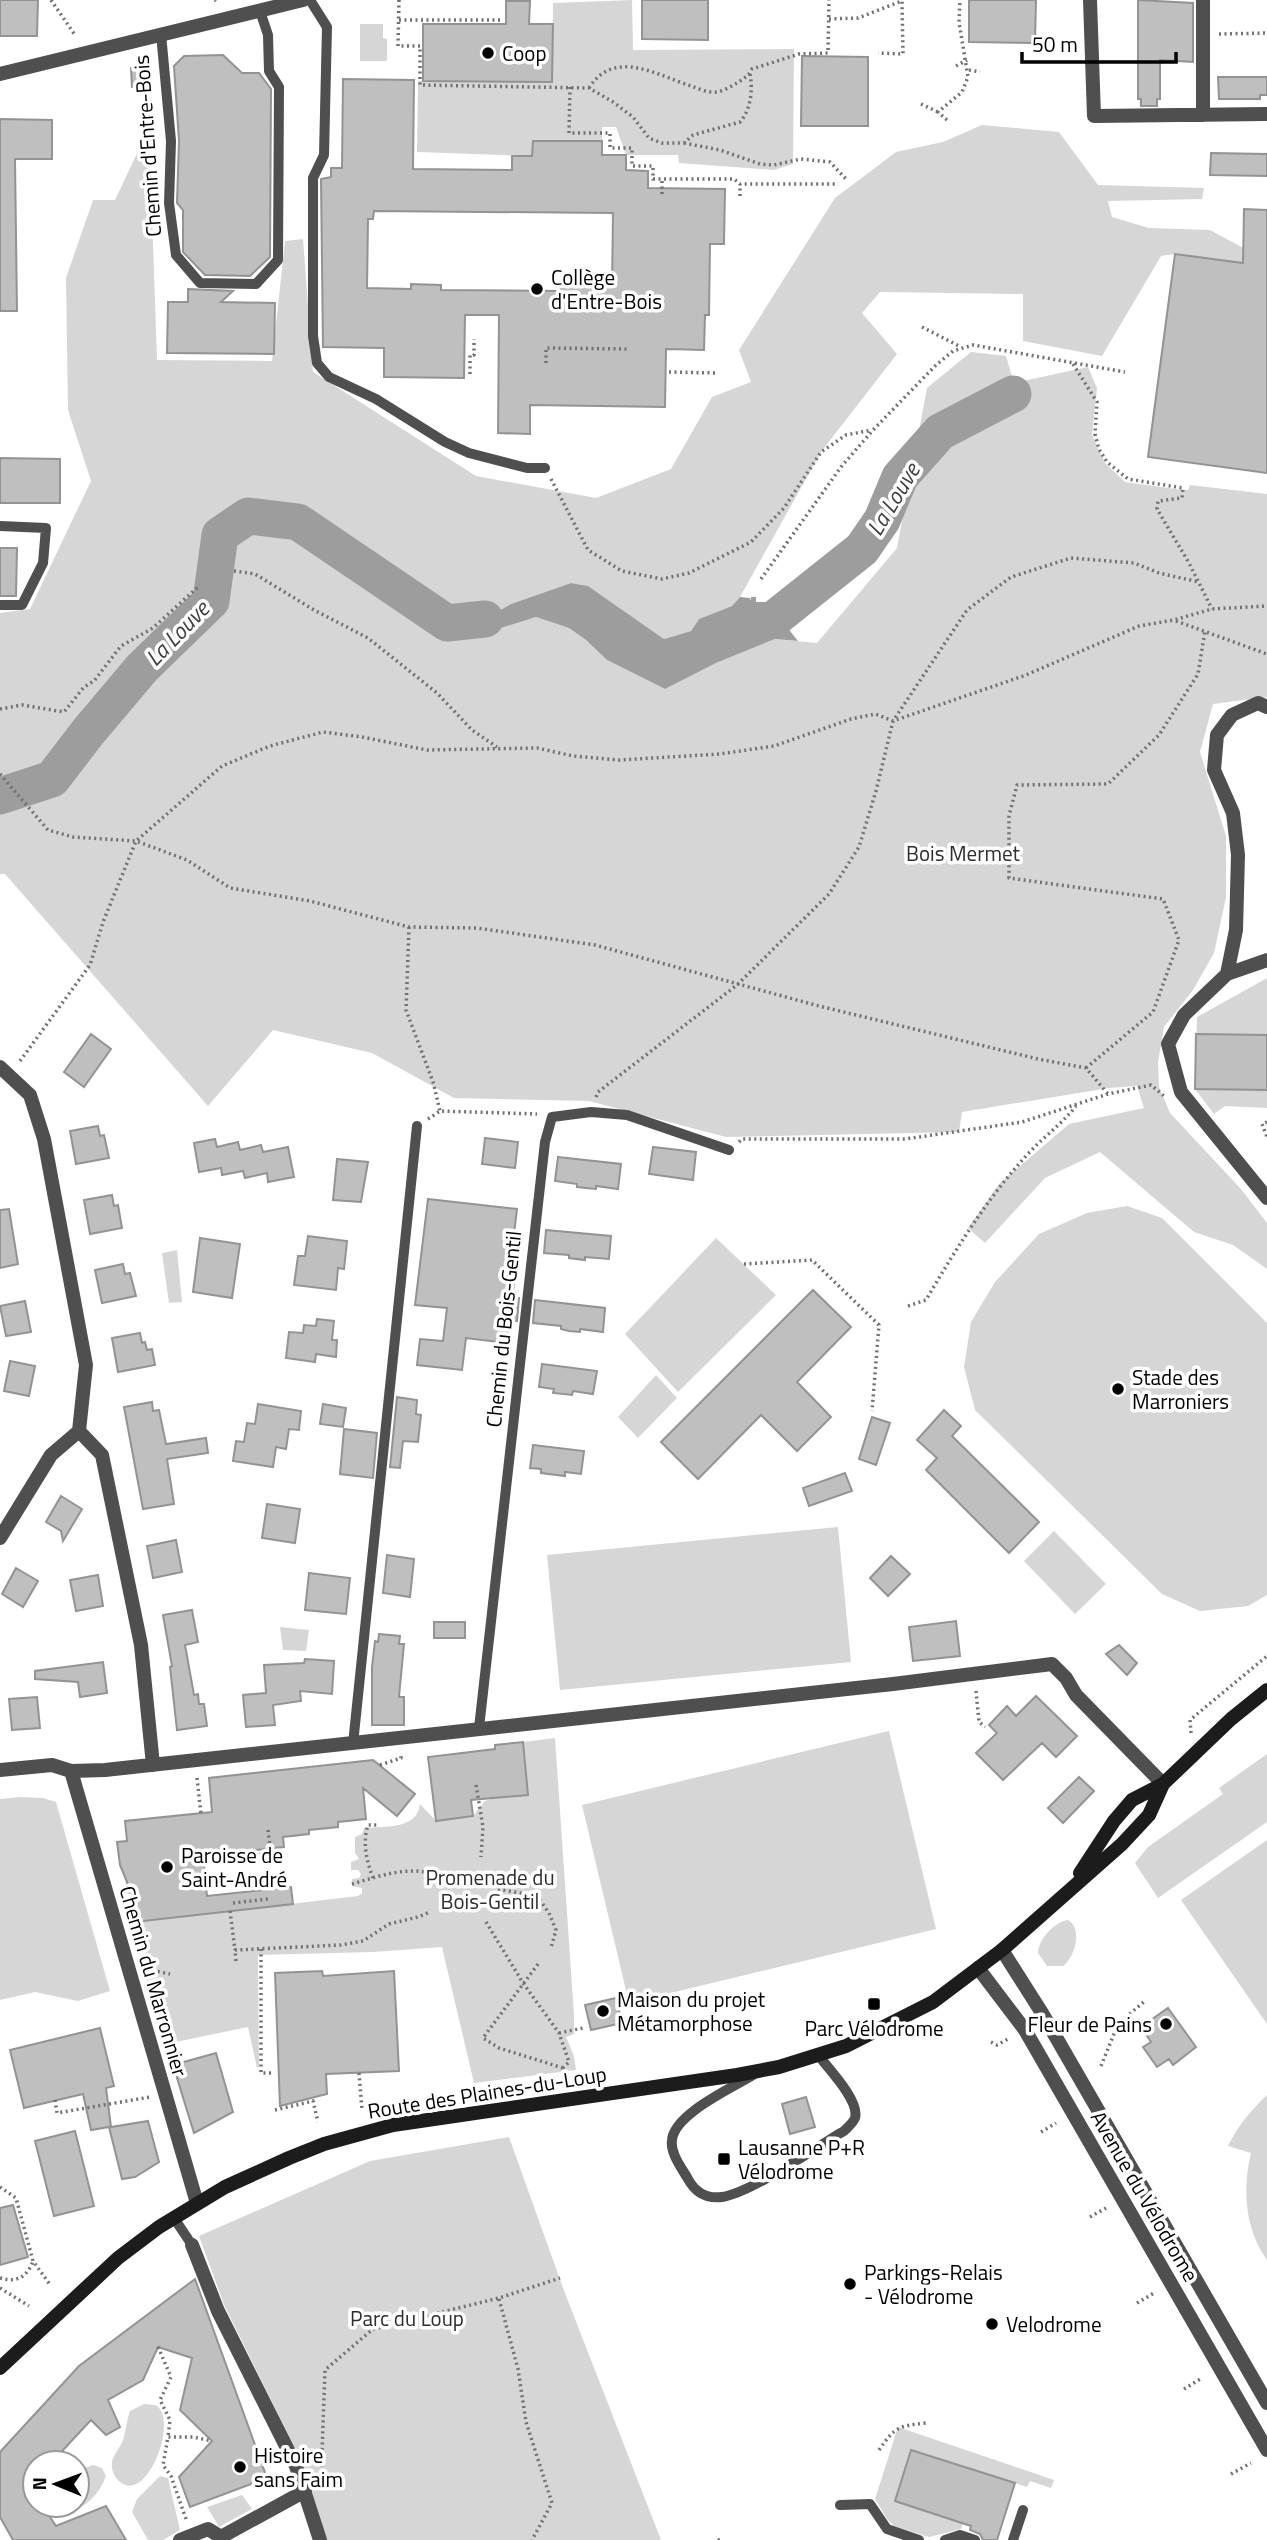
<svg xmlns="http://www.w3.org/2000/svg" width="1267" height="2540" font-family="'Titillium Web',sans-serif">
	<rect width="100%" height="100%" fill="#fff"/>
	<path fill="#d6d6d6" d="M632 0 633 50 794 49 793 164 774 170 679 163 678 155H626L616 127H602V141H533L532 156 417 152 418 81 552 82 553 3Z
		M360 24H383V38L387 39V61H360Z
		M982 125 1059 132 1098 185 1204 188 1202 199 1108 201 1112 217 1149 228 1210 230 1260 257 1259 265 1175 254 1161 256 1102 356 1023 341V294L880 292 862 313 897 354 821 452 740 597 732 606 699 619 691 631 664 639 588 586 571 583 511 604 485 619 479 634 536 617 569 628 586 640 607 660 665 689 716 663 775 639 817 643 897 548 927 388 971 352 1006 356 1014 383 1088 367 1097 388 1092 435 1105 463 1125 482 1183 490H1188L1190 485 1267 494V697L1213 704 1200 752 1226 836V897L1214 953 1193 990 1164 1027 1158 1062 1159 1087 1170 1113 1241 1189 1267 1223V1269L1233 1245 1194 1232 1100 1152 1045 1178 985 1243 968 1228 999 1184 1069 1124 1144 1108 1137 1086 1109 1088 962 1112 959 1132 726 1137 589 1101 454 1098 372 1053 273 1030 208 1106 5 874H0V613L30 609 91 481 68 410 66 278 93 200H115L149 128 157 360 272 361 285 241 303 239 313 372 476 476 596 498 671 469 712 397 751 382 739 350 835 198 896 152 943 142Z
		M1267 978V1108L1225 1106 1214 1114 1195 1089 1197 1017Z
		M1127 1206 1162 1218 1267 1323V1595L1248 1606 1200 1611 1162 1594 975 1410 964 1367 971 1322 995 1282 1039 1234 1087 1213Z
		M716 1238 776 1295 678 1392 625 1334Z
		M177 1250 182 1302 169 1303 162 1253Z
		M656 1375 677 1398 638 1438 618 1417Z
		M838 1527 851 1662 560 1690 547 1555Z
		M1054 1531 1106 1584 1075 1614 1024 1561Z
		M280 1627 309 1630 306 1651 283 1650Z
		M889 1731 936 1929 629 2003 582 1805Z
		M555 1738 574 2015V2034L566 2037 574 2056 576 2070 474 2083 442 1947 373 1952 258 1955 259 2067 257 2068 248 2027 166 2044 130 1923 358 1896 362 1893V1888L352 1886V1879L359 1878 361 1874 358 1870H351V1862L359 1859 355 1853V1837L362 1834 364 1828C384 1826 417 1830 420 1804L436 1821 473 1816 485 1801 500 1796 501 1797 528 1795 523 1742Z
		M1267 1754V1822L1158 1898 1135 1863 1148 1847 1223 1794 1219 1788Z
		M20 1797 43 1798 56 1802 110 1991 78 2001 35 1992 0 2000V1799Z
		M1267 1840V2024L1181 1900Z
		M1068 1920C1083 1928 1075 1957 1063 1966H1047L1038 1953C1038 1940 1055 1921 1068 1920Z
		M1267 2095V2260C1245 2229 1242 2190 1251 2153L1228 2146C1238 2126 1250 2111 1267 2095Z
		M509 2137 563 2288 661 2540H326L300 2458 225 2307 199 2236 370 2161Z
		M144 2404C145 2404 154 2405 155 2405 180 2416 148 2505 120 2482 114 2477 111 2469 112 2462 113 2454 122 2446 124 2437 126 2428 127 2420 130 2411Z
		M898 2427 1054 2480 1051 2488 1030 2481 1027 2487 911 2450 895 2501 963 2523 961 2529 929 2537 894 2526 887 2519 875 2499Z
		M93 2465 102 2468 106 2476C100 2492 91 2502 76 2510L65 2506 77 2505V2470Z
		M160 2476 168 2478 180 2530 163 2540H148L132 2512 137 2499Z
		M242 2495 252 2509 219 2527 207 2507Z"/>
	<path fill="#9d9d9d" d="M571 583 588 586 664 639 691 631 699 619 732 606 740 597 750 598 751 601V597H756V602H767L798 641 775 639 716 663 665 689 607 660 586 640 569 628 536 617 478 635 485 619 511 604Z"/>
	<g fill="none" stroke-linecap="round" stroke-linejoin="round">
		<path stroke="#9d9d9d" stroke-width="37" d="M779 615 862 549 882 520 900 477 940 432 1013 394
			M0 796 52 779 88 732 142 668 211 601 220 535 248 516 298 522 447 623 485 619"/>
	</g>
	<path fill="#bfbfbf" stroke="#939393" stroke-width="2" fill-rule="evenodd" d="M0 0H38L37 36H0Z
		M642 0H708V40L642 39Z
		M969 0H1036L1035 43 969 42Z
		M1138 0 1193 3V62L1160 60V99H1157V106H1141V99H1138Z
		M506 1H530L529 24H553L552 82 423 81V24H506Z
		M223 55 242 73H259L271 89 270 257 250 276 205 275 183 252V210L177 203 179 141 174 66 184 56Z
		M802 56 868 57V126H801Z
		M149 64 150 82 132 87 131 68Z
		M1218 77H1267V95H1260V99H1219Z
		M343 79 414 80 413 169 512 170V156H532L533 141H602V155H626V170L648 171V188L725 189 724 244H710L709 315H705L704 350 666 349 665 407 530 405V434L498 433 499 315H465L464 378 384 377V348L323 347 321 179 331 177V168H342ZM374 211 613 213 612 286 560 285 561 291 441 290V285L411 284V289L367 288 368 219H373Z
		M0 119 52 120V159H15L17 311H0Z
		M1211 153 1267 154V176L1210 175Z
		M1244 209 1267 210V473L1148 457 1175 254 1243 263Z
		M188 289 233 291 221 302 275 303 274 354 167 353 168 302H188Z
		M0 458 60 459V503H0Z
		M0 548H17L16 596H0Z
		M91 1034 111 1049 84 1087 64 1072Z
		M1196 1034 1267 1035V1090L1195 1089Z
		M98 1126 100 1136 104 1135 109 1158 76 1164 70 1131Z
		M485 1138 518 1142 515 1168 482 1164Z
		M215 1139 217 1147 238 1142 240 1150 261 1145 263 1152 288 1147 294 1177 268 1182 267 1173 245 1178 243 1171 222 1175 221 1168 199 1172 194 1143Z
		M653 1147 696 1152 693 1180 649 1174Z
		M558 1157 621 1164 618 1189 596 1186V1189L586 1188 577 1187V1184L555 1181Z
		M337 1159 368 1162 361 1202 333 1200Z
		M112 1195 114 1206 118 1205 122 1228 90 1234 84 1200Z
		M428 1199 517 1209 509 1276 515 1277 512 1298H519L517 1321H510L506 1343 466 1338 462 1370 417 1365 420 1339 443 1341 447 1308 415 1305Z
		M9 1209 18 1264 0 1268V1210Z
		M546 1230 611 1236 609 1259 585 1257V1260L569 1258V1255L544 1253Z
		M308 1236 347 1241 344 1269 338 1268 336 1290 294 1285 298 1256H305Z
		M200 1238 240 1244 232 1298 193 1292Z
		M123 1264 125 1274 130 1273 136 1296 102 1303 95 1270Z
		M813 1290 851 1327 797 1382 831 1417 797 1451 761 1415 698 1479 661 1442Z
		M535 1300 605 1308 603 1332 580 1329V1332L569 1331 561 1329V1326L533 1323Z
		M25 1301 31 1332 6 1336 0 1306Z
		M317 1319 334 1321 332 1340H337L336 1357 316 1354 315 1362 286 1358 289 1332 303 1333 304 1325 316 1326Z
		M140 1333 142 1343 145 1342 147 1350 152 1349 155 1365 118 1372 112 1338Z
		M10 1361 35 1366 29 1396 4 1391Z
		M542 1364 597 1371 593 1394 573 1391 572 1395 553 1393 554 1389 539 1387Z
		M397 1397 417 1400 416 1414 421 1415 418 1442 403 1441 400 1468 390 1467Z
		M152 1402 153 1411 159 1410 166 1444 206 1438 208 1453 167 1459 174 1504 143 1509 124 1407Z
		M258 1404 301 1411 299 1430 289 1429 286 1449 276 1447 273 1467 233 1461 236 1441 244 1442 247 1423 255 1424Z
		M323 1404 346 1408 343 1427 320 1424Z
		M944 1410 961 1426 952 1436 1039 1522 1009 1553 926 1470 937 1458 917 1440Z
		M872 1417 890 1423 876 1465 859 1459Z
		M344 1429 377 1433 373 1478 340 1474Z
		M533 1445 584 1451 581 1474 565 1472V1476L541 1473V1469L530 1468Z
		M845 1473 852 1491 809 1506 803 1488Z
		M61 1496 82 1509 63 1541 61 1531 46 1522Z
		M267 1504 300 1509 295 1543 262 1538Z
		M176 1540 182 1572 153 1578 147 1546Z
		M387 1555 414 1559 410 1597 383 1593Z
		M891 1556 910 1574 888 1596 870 1578Z
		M16 1568 38 1581 23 1607 2 1594Z
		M309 1573 350 1578 346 1614 305 1610Z
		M98 1575 103 1606 76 1611 70 1580Z
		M192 1610 198 1642 185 1645 194 1695 198 1694 199 1704H204L207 1726 177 1730 170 1667 172 1666 163 1615Z
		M956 1621 960 1656 913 1661 909 1627Z
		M434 1622H465V1638H434Z
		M379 1634 400 1636 399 1644H404L399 1697H404V1725H372V1667L375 1641 378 1642Z
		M1119 1645 1137 1663 1127 1675 1106 1654Z
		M305 1659 334 1661 332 1694 300 1691 301 1701 273 1705 275 1725 246 1727 243 1695 266 1693 264 1665 304 1663Z
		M103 1662 107 1693 80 1697 78 1682 35 1679V1671Z
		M1036 1696 1077 1736 1056 1757 1042 1743 1003 1780 976 1753 997 1733 989 1725 1007 1706 1016 1716Z
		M37 1697 40 1728 12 1730 9 1699Z
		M523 1742 528 1795 471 1800 473 1816 436 1821 428 1757 495 1749V1745Z
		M373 1760 415 1794 397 1816 363 1788 366 1819 338 1822V1827L309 1830V1834L283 1837 284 1847 203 1856 207 1896 291 1887 293 1904 135 1922 132 1893 126 1892 127 1882 120 1865 117 1842 127 1841 125 1821 212 1812 209 1778Z
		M1079 1777 1094 1791 1063 1823 1048 1808Z
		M322 1971 323 1976 394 1971 399 2071 326 2074 327 2094 280 2106 275 1973Z
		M616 1998 622 2023 591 2030 585 2005Z
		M1168 2008 1196 2047 1173 2065 1169 2059 1157 2067 1143 2047 1151 2042 1141 2027Z
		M100 2028 114 2086 106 2088 111 2127 148 2121 159 2162 135 2177 122 2179 109 2127 91 2130 83 2094 24 2108 10 2050Z
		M216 2053 233 2112 194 2133 173 2065Z
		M806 2097 815 2127 790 2134 782 2104Z
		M75 2131 94 2206 54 2216 35 2141Z
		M13 2205 28 2257 0 2265V2208Z
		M195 2279 267 2478 190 2507 179 2477 212 2441 180 2410 192 2358 158 2347 143 2380 108 2400 120 2427 106 2435 91 2420 51 2463H35V2480L30 2486 35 2494V2505H42L56 2526 106 2506 126 2540H13L0 2517V2452L79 2366Z
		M911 2450 1015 2483 997 2540H983L980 2534 970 2530 971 2526 895 2501Z"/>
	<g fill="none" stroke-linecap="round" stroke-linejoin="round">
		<path stroke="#717171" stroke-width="3.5" stroke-dasharray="2 3.5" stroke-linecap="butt" d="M51 0 75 35
			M215 0 216 1
			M399 0 398 46H420V85L589 88 613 102 633 117 649 138 662 143H684L693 135 740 122C751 110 753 89 750 74
			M829 19 858 18 902 1 903 54 878 53
			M399 20H502
			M1219 34 1267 33
			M956 66 967 60
			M969 70 980 72
			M570 87 569 133H610V148H632V166H653V179H734L740 184H838
			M589 88C614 48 657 75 691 86 699 89 708 93 717 92 724 91 731 86 737 83 743 79 749 76 752 69L799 54 828 53 829 0
			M921 104 938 112
			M947 120 938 112 962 92 968 77 959 22 960 0
			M684 143 720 150 760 164 774 165 801 159 830 162 846 179
			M662 194V179
			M740 196V184
			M922 327 961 347
			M546 363V348L630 349
			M1073 364 1097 402 1095 434 1099 449 1107 462 1128 479 1183 488 1182 498 1158 501 1157 509 1189 563 1212 609
			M669 372 716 373
			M470 374V355H474V339
			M551 479 588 550 622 571 662 579 689 573 751 542 784 508 821 452 846 435 872 430
			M234 571 255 574 314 610 368 638 437 693 472 730 497 747
			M761 579 841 467 873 430 936 365 953 351 973 345 1125 372
			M1176 621 1267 654
			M0 709 22 705 64 712 84 687 94 681 121 646 153 628 200 585
			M0 774 48 830 73 837 136 841 187 860 230 888 310 901 409 927 477 928 595 945 819 1006 1038 1059 1086 1068 1108 1094
			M409 927 406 1010 433 1082 440 1111
			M20 1061 90 965 103 922 136 841 222 766 270 746 323 732 362 737 427 750 537 748 573 756 619 760 720 754 774 746 851 719 875 714 893 721 1026 675 1139 626 1174 620 1212 609 1267 606
			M1086 1068 1153 1012 1179 940 1163 899 1009 878V816L1017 785 1108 784 1159 735 1198 674 1205 631
			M596 1097 598 1092 737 985 829 894 859 847 876 791 893 721 967 610 1011 577 1071 558 1134 563 1159 573 1199 582
			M428 1119 440 1111 537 1114
			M1267 1122 1262 1124 1267 1137
			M739 1142 742 1139H905L1022 1122 1108 1094 1151 1085 1164 1096
			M744 1264 812 1260 879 1325 872 1411
			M908 1306 926 1300C956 1249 986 1200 1026 1156 1042 1138 1061 1125 1076 1106
			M976 1691 979 1722 985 1727
			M1191 1733 1190 1720 1267 1656
			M380 1765 401 1758V1754
			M197 1778 201 1814
			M476 1785 483 1827 481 1857
			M268 1830 272 1863
			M232 1857 271 1853
			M373 1878C367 1862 362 1843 368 1825H377
			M352 1884C380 1876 408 1865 437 1875
			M498 1889 537 1896 549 1913 556 1930 551 1948
			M233 1903 268 1899
			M230 1911 235 1950
			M486 1922 523 1983 559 2033 569 2062 563 2068 564 2078
			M261 1949V2073H273
			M236 1961 235 1950 341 1945 363 1941 389 1924 418 1917 430 1912
			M538 1964 483 2038 499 2048 563 2068
			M147 1973 155 1971 170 1974
			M559 2033 583 2028
			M991 2042 997 2045 1008 2039
			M1101 2066 1118 2024 1146 2000
			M359 2073 362 2110
			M55 2100 57 2113 150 2097
			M275 2110 313 2101 318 2122
			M1041 2132 1056 2123
			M0 2187 16 2198 33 2261 51 2286
			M1090 2217 1106 2208
			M0 2278C17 2283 27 2277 33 2261
			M0 2288 29 2306
			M499 2299 518 2369 526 2422 552 2503 532 2540
			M1137 2303 1154 2293
			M158 2347 171 2377 160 2400 170 2420 168 2437
			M1184 2389 1202 2378
			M879 2450C895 2427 898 2426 926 2423
			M1231 2474 1251 2463
			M319 2482 321 2480 325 2370 373 2329 499 2298 560 2278
			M186 2519 171 2476 163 2465 168 2437H193L212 2441
			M718 2540 723 2538"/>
		<path stroke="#4f4f4f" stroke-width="10" d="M310 0 327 27 324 155 313 178V336L317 363 329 377 376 399 445 442 469 453 527 468H545
			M161 34 171 141 169 203 176 255 200 283 256 284 278 260 279 87 269 71 268 35 260 11
			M0 526 46 528 43 563 22 605H0
			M479 1728 545 1142 552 1117 591 1112 627 1115 729 1150
			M353 1744 417 1126
			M753 2075C732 2088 674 2114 672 2140 670 2153 681 2167 688 2179 695 2192 706 2199 722 2197 751 2193 816 2147 844 2131 848 2127 853 2123 855 2118 860 2101 828 2068 818 2055
			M174 2218 192 2245
			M840 2505 870 2504 887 2529 919 2540
			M945 2540 960 2535 975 2540
			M1013 2540 1023 2510"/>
		<path stroke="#4f4f4f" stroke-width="14" d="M192 2245 218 2311 296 2466 320 2540
			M180 2540 208 2529 221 2537 305 2491"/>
		<path stroke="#4f4f4f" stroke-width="14" d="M1090 0 1094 116 1267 114
			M0 74 303 0
			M1203 115V0
			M1267 960 1227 974 1184 1015 1168 1044 1181 1092 1267 1198
			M1227 974 1236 930 1238 855 1233 813 1214 770 1217 735 1232 715 1258 703 1267 707
			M0 1067 30 1095 44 1139 86 1365 79 1431 51 1455 0 1538
			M79 1431 102 1455 141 1645 153 1765
			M0 1770 52 1765 71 1771 105 1770 893 1684 1052 1664 1066 1678 1076 1695 1163 1784
			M71 1771 197 2203"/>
		<path stroke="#4f4f4f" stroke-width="14" d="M1002 1950 1042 2013 1267 2403
			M978 1968 1025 2030 1267 2450"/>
		<path stroke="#1c1c1c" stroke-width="14" d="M1080 1873 1114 1821 1132 1800 1163 1784 1231 1719 1267 1690
			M0 2368 118 2258 159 2227 225 2187 289 2158 324 2144 393 2125 737 2075 779 2067 846 2046 933 2002 1002 1950 1122 1844 1149 1815 1163 1784"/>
	</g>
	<g fill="#000" stroke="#fff" stroke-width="2.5">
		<circle cx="488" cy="53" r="7"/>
		<circle cx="537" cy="289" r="7"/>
		<circle cx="1118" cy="1389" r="7"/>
		<circle cx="167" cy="1867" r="7"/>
		<rect x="867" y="1997" width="14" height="14" rx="3.5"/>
		<circle cx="603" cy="2011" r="7"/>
		<circle cx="1166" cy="2024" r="7"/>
		<rect x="717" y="2152" width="14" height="14" rx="3.5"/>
		<circle cx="850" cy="2284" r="7"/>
		<circle cx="992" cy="2324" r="7"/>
		<circle cx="240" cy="2467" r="7"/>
	</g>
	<g text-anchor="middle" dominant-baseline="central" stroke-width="7" stroke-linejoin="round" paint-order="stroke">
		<g font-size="21" fill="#000" stroke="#fff" text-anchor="start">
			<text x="502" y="53">Coop</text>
			<text x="551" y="277">Collège<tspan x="551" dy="24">d'Entre-Bois</tspan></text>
			<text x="1132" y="1377">Stade des<tspan x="1132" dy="24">Marroniers</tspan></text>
			<text x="181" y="1855">Paroisse de<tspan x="181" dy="24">Saint-André</tspan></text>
			<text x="617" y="1999">Maison du projet<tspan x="617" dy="24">Métamorphose</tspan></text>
			<text x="1152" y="2024" text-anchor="end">Fleur de Pains</text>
			<text x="874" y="2028" text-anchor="middle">Parc Vélodrome</text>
			<text x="738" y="2147">Lausanne P+R<tspan x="738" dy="24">Vélodrome</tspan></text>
			<text x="864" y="2272">Parkings-Relais<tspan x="864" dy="24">- Vélodrome</tspan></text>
			<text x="1006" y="2324">Velodrome</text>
			<text x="254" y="2455">Histoire<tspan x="254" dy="24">sans Faim</tspan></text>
		</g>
		<g font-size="21" fill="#000" stroke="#fff">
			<text transform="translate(147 146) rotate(-94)">Chemin d'Entre-Bois</text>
			<text transform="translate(503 1329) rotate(-84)">Chemin du Bois-Gentil</text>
			<text transform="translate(154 1981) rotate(74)">Chemin du Marronnier</text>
			<text transform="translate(487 2092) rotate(-9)">Route des Plaines-du-Loup</text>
			<text transform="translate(1145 2196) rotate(60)">Avenue du Vélodrome</text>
		</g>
		<g font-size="21" fill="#2d2d2d" stroke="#fff">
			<text x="963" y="853">Bois Mermet</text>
			<text x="490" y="1877">Promenade du<tspan x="490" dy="24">Bois-Gentil</tspan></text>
			<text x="407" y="2318">Parc du Loup</text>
		</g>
		<g font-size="23" font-style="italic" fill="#3e3e3e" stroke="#fff">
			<text transform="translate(893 499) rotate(-59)">La Louve</text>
			<text transform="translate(177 633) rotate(-46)">La Louve</text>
		</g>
	</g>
	<g transform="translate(56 2484) rotate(271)"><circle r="33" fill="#ffffff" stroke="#999999" stroke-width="2"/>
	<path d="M0-5L12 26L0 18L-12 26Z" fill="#000000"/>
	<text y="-10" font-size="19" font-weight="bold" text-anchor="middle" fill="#000000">N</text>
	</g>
	<path d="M1022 52v10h154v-10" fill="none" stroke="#000000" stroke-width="3.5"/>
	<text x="1032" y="52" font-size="21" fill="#000000" stroke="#ffffff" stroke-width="5" paint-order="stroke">50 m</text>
</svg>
